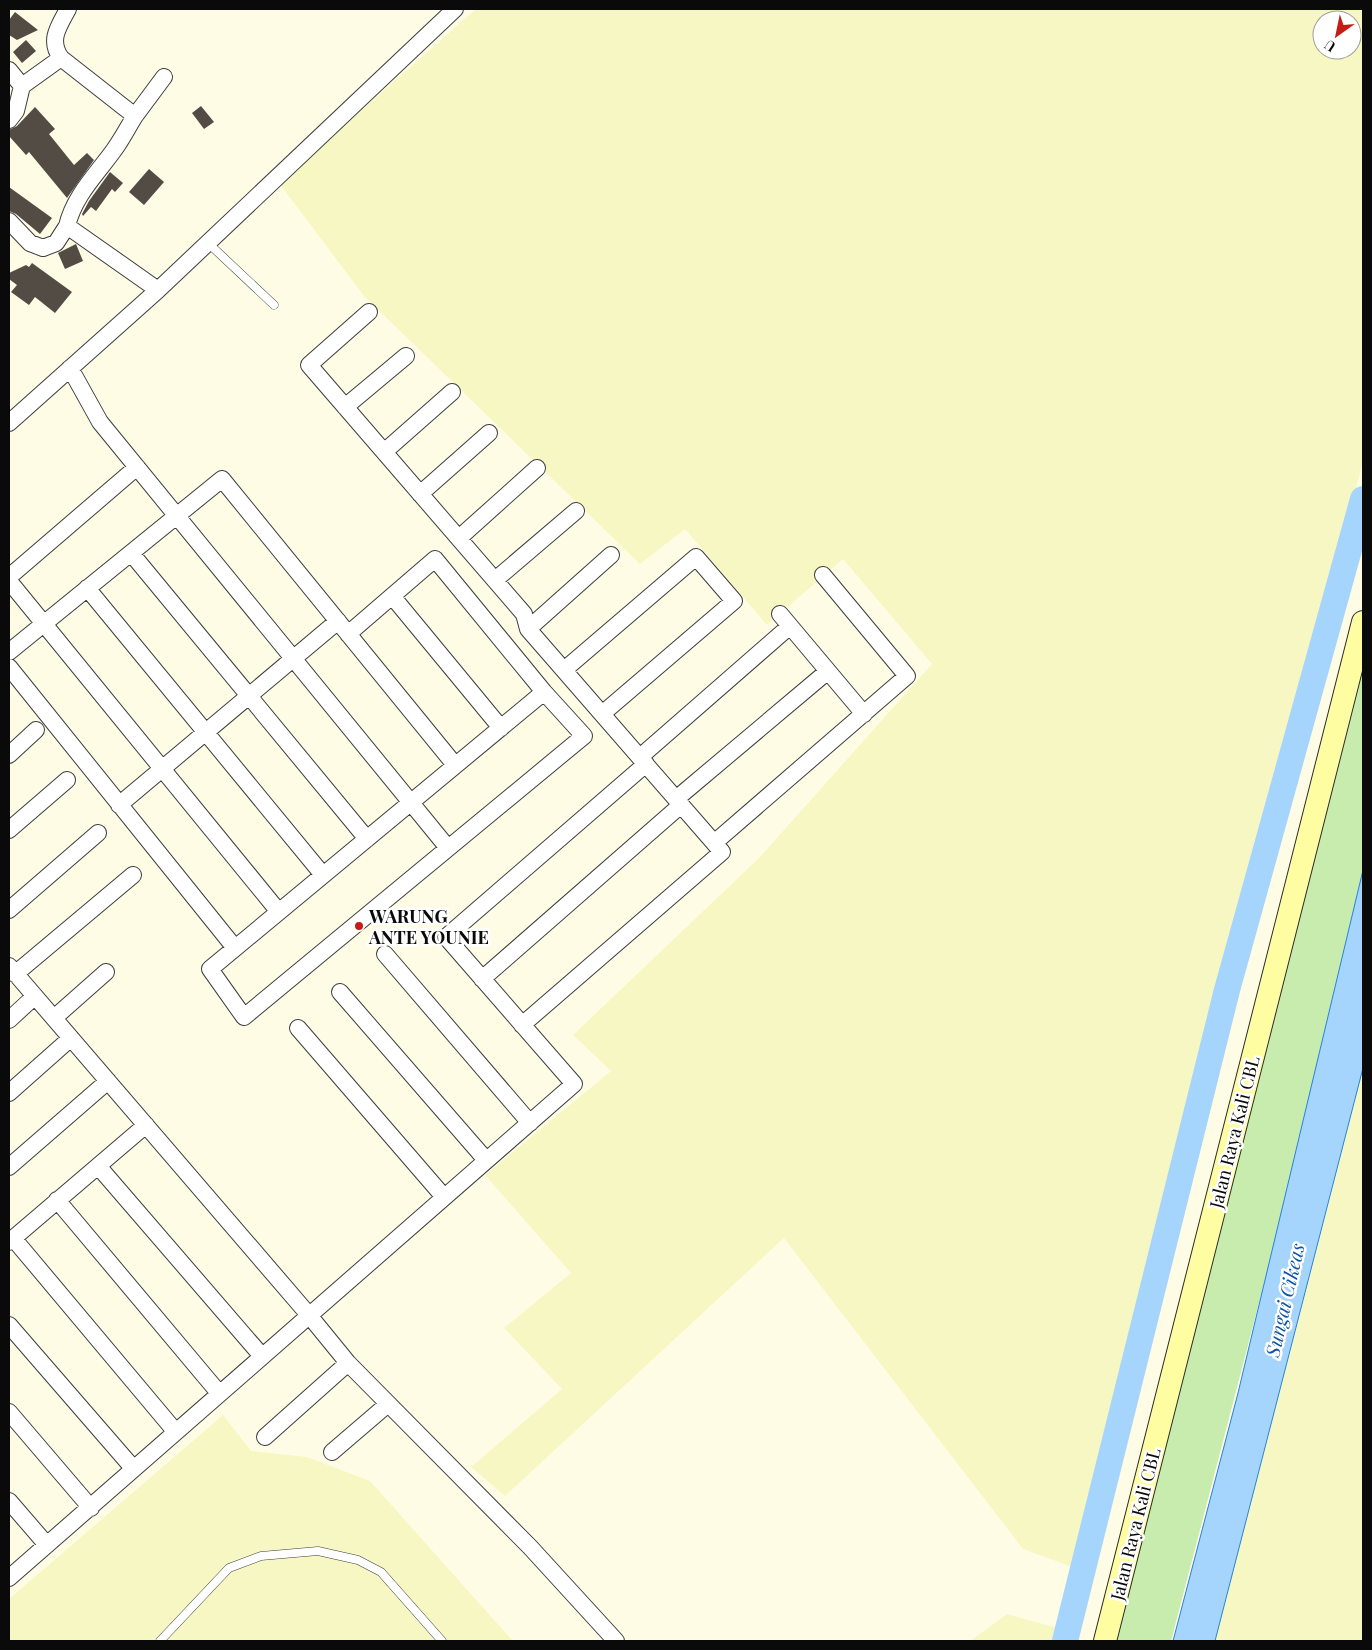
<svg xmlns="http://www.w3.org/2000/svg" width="1372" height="1650" font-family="'Playfair Display',serif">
	<rect width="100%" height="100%" fill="#fffce6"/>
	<path fill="#f7f7c4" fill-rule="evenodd" d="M476 9H1363V461L1083 1571 1023 1549 784 1238 505 1496 471 1467 562 1389 504 1328 571 1273 485 1175 611 1071 573 1035 759 858 932 664 843 559 767 625 685 529 640 564 364 296 279 183ZM1322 20H1352V50H1322Z
		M1363 1068V1641H1215L1332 1191Z
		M223 1415 251 1451 307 1457 370 1481 513 1641H9V1599Z
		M1007 1614 1068 1631 1065 1641H970Z"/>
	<path fill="#c8ecad" d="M1363 621V870L1267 1272 1171 1641H1103Z"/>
	<path fill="#a5d4fc" stroke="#2582da" d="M1363 870V1068L1215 1641H1173L1238 1393Z"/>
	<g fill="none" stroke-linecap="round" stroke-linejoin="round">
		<path stroke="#a5d4fc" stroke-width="26" d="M1065 1641 1227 990 1363 499"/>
	</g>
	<path fill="#534c45" d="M15 12 38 30 17 40 9 35V20Z
		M26 40 36 51 22 63 13 52Z
		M201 106 214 122 204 129 192 113Z
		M35 107 55 129 49 134 74 165 87 153 94 160 67 198 29 152 26 155 9 136V130L17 126Z
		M149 169 164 182 144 205 129 192Z
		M110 172 123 183 115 192 112 189 96 211 91 207 83 216 82 214 89 201Z
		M9 187 52 218 40 234 16 214 9 211Z
		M76 244 83 261 65 269 58 253Z
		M32 263 72 292 55 313 35 297 29 305 11 292 17 285 9 279V273L26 265 29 267Z"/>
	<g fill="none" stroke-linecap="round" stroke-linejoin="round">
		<defs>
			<path id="lane" d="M207 242 274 305
				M160 1641 229 1568 261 1556 318 1551 358 1560 381 1572 442 1641"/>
			<path id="street" d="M61 58 135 116C128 127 122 139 114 150 96 175 74 196 67 226
				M9 70 22 86
				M135 116 164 77
				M9 120 16 111 22 86 61 58C48 40 59 26 68 9
				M9 221 30 243 43 248 56 243 67 226 158 290
				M369 312 309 365 524 614 528 629 722 852 522 1025
				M70 368 100 422 448 848
				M345 407 406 356
				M9 423 158 290 455 9
				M384 452 452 392
				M420 494 489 433
				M459 538 537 468
				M131 553 367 839
				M9 577 137 467
				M495 580 576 511
				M9 581 279 912
				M87 588 323 875
				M392 596 501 728
				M780 614 864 714
				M528 629 611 555
				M348 634 435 559 544 692
				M9 652 222 479 455 765
				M9 667 235 948
				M564 670 696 557 734 601 602 714
				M544 692 584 736 244 1017 210 969Z
				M9 755 36 730
				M640 757 790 626
				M676 799 828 671
				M119 805 338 621
				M9 830 67 780
				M714 843 907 676 823 575
				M9 910 98 833
				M385 954 530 1123
				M9 966 308 1314 348 1363 530 1547 616 1641
				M15 974 133 875
				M482 979 681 805
				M340 992 486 1160
				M54 1018 106 972
				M9 1020 35 996
				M298 1028 444 1197
				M9 1093 71 1038
				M98 1166 261 1355
				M9 1167 108 1081
				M57 1200 219 1393
				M13 1238 175 1431
				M9 1242 146 1125
				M9 1325 133 1468
				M9 1412 91 1508
				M265 1437 348 1363
				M332 1452 388 1404
				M9 1501 47 1545
				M9 1578C198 1414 385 1248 574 1084L446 937 646 764"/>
			<path id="secondary" d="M1105 1641 1363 622"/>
		</defs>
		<use href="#lane" stroke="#3d3d3d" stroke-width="9"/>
		<use href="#street" stroke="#3d3d3d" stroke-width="18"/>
		<use href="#secondary" stroke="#2c2c2c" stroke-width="24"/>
		<use href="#lane" stroke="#fff" stroke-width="8"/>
		<use href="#street" stroke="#fff" stroke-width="16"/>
		<use href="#secondary" stroke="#fffda1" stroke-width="22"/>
	</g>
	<circle fill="#c51d16" stroke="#fff" stroke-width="2" cx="359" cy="926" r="5"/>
	<g text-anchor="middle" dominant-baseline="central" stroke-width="5" stroke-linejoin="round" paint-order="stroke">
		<g font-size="18" font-weight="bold" fill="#0a0a0a" stroke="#fff" text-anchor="start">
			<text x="369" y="916">WARUNG<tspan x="369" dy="21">ANTE YOUNIE</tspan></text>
		</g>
		<g font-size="18" fill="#0a0a0a" stroke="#fff">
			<text transform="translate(1234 1132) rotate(-76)">Jalan Raya Kali CBL</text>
			<text transform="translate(1135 1524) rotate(-76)">Jalan Raya Kali CBL</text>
		</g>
		<g font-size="19" font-style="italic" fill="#0953a5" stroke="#fff">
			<text transform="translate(1284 1300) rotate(-77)">Sungai Cikeas</text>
		</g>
	</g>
	<rect width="1372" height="1650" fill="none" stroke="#0a0a0a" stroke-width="20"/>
	<g transform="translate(1337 35) rotate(213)"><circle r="24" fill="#ffffff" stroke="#9d9d9d"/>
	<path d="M0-4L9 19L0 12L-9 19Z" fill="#c51d16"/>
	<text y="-8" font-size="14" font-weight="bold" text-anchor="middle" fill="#0a0a0a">U</text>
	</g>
</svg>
